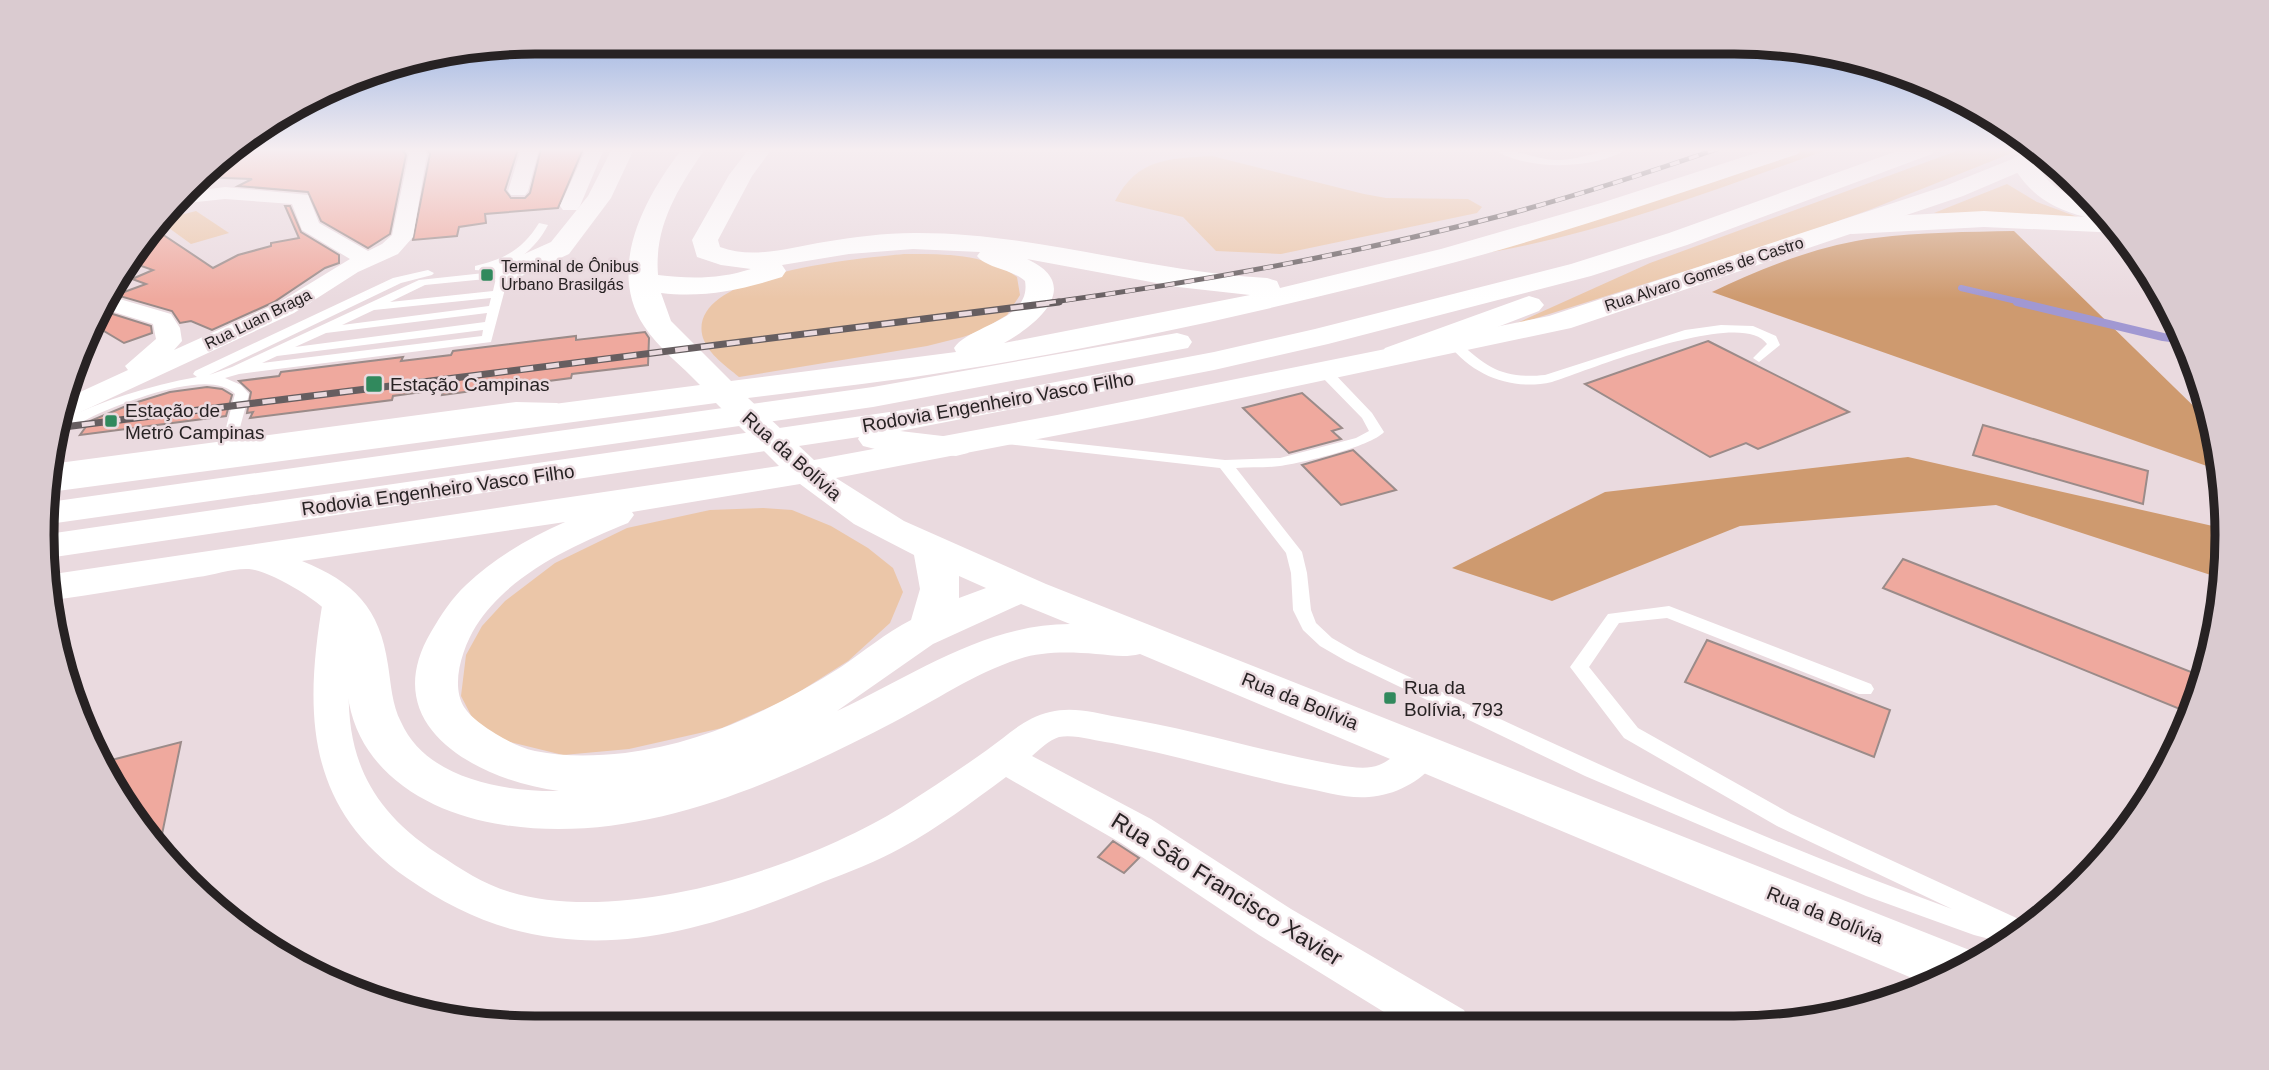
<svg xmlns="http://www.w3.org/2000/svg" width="2269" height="1070" font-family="Arial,sans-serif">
	<rect width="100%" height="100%" fill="#eadadf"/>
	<path fill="#ebc6a8" d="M1807 149H1830C1714 190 1596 236 1474 255L1712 182Z
		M1962 149H2022L1869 210 1793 237 1508 327 1650 263Z
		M1212 156 1364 194 1386 198 1468 199 1482 207 1477 213 1281 254 1216 251 1183 217 1115 201C1138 158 1167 159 1212 156Z
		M2007 184 2037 202 2083 219 1934 213Z
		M196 211 229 233 191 244 162 223 165 219Z
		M904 254C943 254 985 253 1017 277L1020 295 1007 315 980 331 963 337 927 346 739 377C726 366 709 355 703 338 683 272 865 258 904 254Z
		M763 508 792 510 831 526 868 548 893 568 903 592 890 623 848 661 788 699 722 728 629 749 563 755 498 739 474 721 461 696 466 655 482 626 505 601 555 563 627 528 710 510Z"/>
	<path fill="#ce9a6f" d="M2014 231 2214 426 2221 471 1712 292C1762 268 1819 245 1875 238 1921 232 1968 232 2014 231Z
		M1908 457 2226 529 2223 579 1996 505 1740 526 1552 601 1452 568 1605 492Z"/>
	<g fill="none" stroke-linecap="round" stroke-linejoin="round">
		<path stroke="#a198d2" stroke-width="6" d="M1961 288 2025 303"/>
		<path stroke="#a198d2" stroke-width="8" d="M2017 302 2163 337 2186 340"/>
	</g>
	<path fill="#efa99e" stroke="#9b8b89" stroke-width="2" d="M232 149H402L406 155 390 234 368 248 321 221 308 192 238 186 252 179 200 177 210 164Z
		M427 149H518L505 190 511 198H525L530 193 541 149H583L558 208 485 214 486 223 459 227 457 236 413 240 430 154Z
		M285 206H290L301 232 339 255V263L325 268 274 302 212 330 191 321 180 323 172 311 116 295 146 284 132 279 153 270 130 262 156 230 213 268 238 255 271 246V243L299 238Z
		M100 310 151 326 152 333 124 343 94 325Z
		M645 332 649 338 648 365 572 374 571 378 442 395 444 389 393 396 392 400 250 418 253 412 247 413 251 392 239 381 279 376 281 372 403 357 401 361 451 355 453 351 576 336V340Z
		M1708 341 1849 412 1758 449 1746 443 1710 457 1585 384Z
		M207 387 222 389 232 395 226 416 80 435 90 421 131 404 170 392Z
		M1302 393 1342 428 1332 431 1341 439 1289 453 1243 408Z
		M1983 425 2148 471 2143 504 1973 455Z
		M1353 450 1396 490 1341 505 1302 465Z
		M1903 559 2204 677 2192 714 1883 588Z
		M1707 640 1890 710 1874 757 1685 682Z
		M181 742 160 844 108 781 100 763Z
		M1113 841 1139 858 1124 873 1098 857Z"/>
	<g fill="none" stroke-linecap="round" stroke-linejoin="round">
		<path fill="#fff" fill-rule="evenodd" d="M1493 149C1516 148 1537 161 1560 160 1583 159 1604 148 1627 149 1595 170 1525 171 1493 149Z
			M539 223 548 225C535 251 506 274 475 270V266C505 259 523 249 539 223Z
			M428 270 434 273 432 275 401 283 209 375 232 367 419 280 503 271 509 274 491 342 239 374 225 378 241 385 249 394 238 435 231 439 224 435 235 394C210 368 129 401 100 413 86 419 69 431 54 432L58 422C103 400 148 386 197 377L193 374 195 371 393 278ZM496 278 493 291 390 302 425 285ZM491 298 489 306 342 325 374 310ZM487 313 485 322 295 347 326 333ZM483 330 482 336 262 363 277 356Z
			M1721 325 1753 326 1776 336 1780 345 1759 362 1753 358 1767 344C1742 307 1589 370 1552 382 1512 391 1474 376 1449 345L1455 341 1459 342C1488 369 1505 379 1545 375L1685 330Z
			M1325 368 1330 369 1372 413 1384 432C1370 447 1302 463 1280 466 1266 468 1250 467 1236 468L1302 552 1307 573 1311 610 1316 623 1332 638 1358 653C1553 744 1749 836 1952 909L1777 826 1624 738 1570 667 1608 614 1669 606 1871 684 1874 689 1871 694H1859L1667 618 1619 623 1589 667 1638 728 1791 814 2023 921 2026 931 2005 943 1974 935 1866 896 1585 776 1346 661 1320 646 1303 630 1293 610 1291 573 1286 553 1220 468 1006 444 999 440 1006 436 1225 460 1280 458 1356 438 1369 431 1362 418 1320 375 1318 372Z
			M516 402 557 403 564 407 557 411 516 410 50 472 51 464Z"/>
		<path fill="#fff" fill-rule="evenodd" d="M405 149H424L427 154 413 237 398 254 358 272 294 313 72 416 60 418 67 398 128 370 125 366 156 339 153 324 101 308 106 295 171 314 180 328 182 341 174 350 278 303 350 259 302 230 292 204 225 199 177 204 187 192 225 187 308 195 319 223 368 251 382 244 392 235 409 154Z
			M521 149H539L528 191 525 195H511L508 191Z
			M586 149H604L580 206 577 210H563L560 206Z
			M340 589 352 592 357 600C342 708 336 787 438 854 461 869 483 884 510 892 623 926 804 868 902 807 930 789 959 770 987 750 1008 735 1024 718 1050 712 1073 706 1096 713 1118 717 1192 729 1264 752 1338 765 1351 767 1367 770 1379 765 1405 755 1405 731 1438 741L1443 751C1429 777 1399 795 1369 797 1346 799 1322 791 1300 787 1237 774 1175 755 1112 743 1095 741 1075 734 1059 737 1049 740 1040 749 1032 756L1151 819 1291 909 1464 1010 1471 1025H1405L1259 935 1121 843 1006 777C972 802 938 828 901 848 876 862 849 872 823 882 741 916 648 950 557 938 499 931 455 911 407 878 305 807 304 712 323 600L328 592Z"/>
		<path fill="#fff" fill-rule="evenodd" d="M2023 155 2031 157C2040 170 2047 182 2060 190 2078 202 2094 200 2108 217L2106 219H2109L2121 233 1984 227 1852 234 1843 231 1839 226 1843 221 1852 218 1984 211 2085 217C2051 208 2028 194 2011 162L2015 157Z"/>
		<path fill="#fff" fill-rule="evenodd" d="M612 149H634L611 198 569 254 513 280 503 282 493 280 489 274 493 268 551 242 588 196Z
			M682 149H705C678 188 654 226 658 275 690 279 720 279 751 269L721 265 697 257 692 240 729 175 749 149H772L752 176 718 240 720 247C753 260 791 247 824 242 854 237 884 233 914 233 1033 232 1148 272 1267 278L1277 281 1280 288 1441 249 1601 203 1768 149H1801L1798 154C1685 191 1572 231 1456 262 1292 305 1126 343 958 370 888 382 818 389 748 398L814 460 1057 415 1549 316 1945 186 2037 149 2050 159 1963 196 1571 328 1142 419 836 478 904 521 1046 584 1977 953 1979 958 1931 986 1140 654C1124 658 1112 655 1096 654 1071 652 1043 651 1019 659 975 673 935 701 894 722 777 783 639 846 504 825 435 815 363 777 349 703 344 677 347 646 335 621 324 602 270 571 249 569 233 568 214 575 198 577 148 585 97 594 47 601V575L779 466 716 403 50 492V470L700 385C682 366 658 348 644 326 606 268 645 197 682 149ZM913 249 980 252 977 256C986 268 1012 269 1025 281 1032 321 969 325 954 348L956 352 731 381 671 321 661 293C704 298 741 290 782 277L786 271 782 265 849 254ZM1027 259 1178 287 1250 295 1004 343C1038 324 1084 285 1027 259ZM800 484 854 524 914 555 920 589 911 620C886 633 864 651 841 667 776 708 702 744 625 753 595 756 565 757 535 751 521 748 508 741 496 734 485 727 471 718 464 707 450 684 463 647 476 626 509 574 574 545 628 523L634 515 632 512ZM565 522C529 538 494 558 466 585 452 598 441 615 431 632 375 727 478 780 559 791 505 792 426 779 401 722 392 705 391 684 388 665 380 608 354 582 302 561ZM959 576 986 588 959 598ZM1021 604 1070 624C985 624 912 676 837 711L933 644Z"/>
		<path fill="#fff" fill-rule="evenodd" d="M1903 149H1935L1932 154 1687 245 1591 276 1328 344 1214 370 900 431 968 439 973 446 968 453 956 456 875 449 863 446 858 439 859 437 48 558V534L924 407 1214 352 1315 329 1571 264 1669 233Z
			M1529 296 1539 299 1544 305 1539 311 1407 362 1396 364 1385 362 1380 355 1385 348Z
			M1177 333 1188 336 1192 342 1188 348 873 407 49 524V502L873 387Z"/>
		<defs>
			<path id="rail-far1" d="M1046 303C1200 282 1354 254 1504 215 1576 196 1647 173 1717 149"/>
			<path id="rail" d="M56 428 1059 302"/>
		</defs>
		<use href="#rail-far1" stroke="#665e60" stroke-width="5"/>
		<use href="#rail" stroke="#665e60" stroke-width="7"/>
		<use href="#rail-far1" stroke="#eadadf" stroke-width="3.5" stroke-dasharray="10" stroke-linecap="butt"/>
		<use href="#rail" stroke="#eadadf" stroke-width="4.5" stroke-dasharray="13" stroke-linecap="butt"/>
	</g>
	<linearGradient id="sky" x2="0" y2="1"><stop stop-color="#8ba9df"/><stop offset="0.5" stop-color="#f6eef1"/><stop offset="1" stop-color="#f6eef1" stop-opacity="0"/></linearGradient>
	<rect width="2269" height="299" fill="url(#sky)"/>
	<g fill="#31895d" stroke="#eadadf" stroke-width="2.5">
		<rect x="480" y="268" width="14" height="14" rx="3.5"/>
		<rect x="365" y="375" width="18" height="18" rx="3.5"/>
		<rect x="104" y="414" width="14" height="14" rx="3.5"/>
		<rect x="1383" y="691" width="14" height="14" rx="3.5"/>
	</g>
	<g text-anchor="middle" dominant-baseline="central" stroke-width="5" stroke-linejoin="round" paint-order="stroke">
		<g font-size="16" fill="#272223" stroke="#eadadf" text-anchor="start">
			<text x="501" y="266">Terminal de Ônibus<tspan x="501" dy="18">Urbano Brasilgás</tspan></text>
		</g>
		<g font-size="16" fill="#272223" stroke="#eadadf">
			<text transform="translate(1704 274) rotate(-18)">Rua Alvaro Gomes de Castro</text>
			<text transform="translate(258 319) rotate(-26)">Rua Luan Braga</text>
		</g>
		<g font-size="19" fill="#272223" stroke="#eadadf" text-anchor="start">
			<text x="390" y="384">Estação Campinas</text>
			<text x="125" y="410">Estação de<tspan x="125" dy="22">Metrô Campinas</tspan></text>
			<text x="1404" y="687">Rua da<tspan x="1404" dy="22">Bolívia, 793</tspan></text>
		</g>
		<g font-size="19" fill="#272223" stroke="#eadadf">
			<text transform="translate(998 402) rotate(-10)">Rodovia Engenheiro Vasco Filho</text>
			<text transform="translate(792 456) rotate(41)">Rua da Bolívia</text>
			<text transform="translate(438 490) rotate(-8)">Rodovia Engenheiro Vasco Filho</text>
			<text transform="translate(1300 701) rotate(22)">Rua da Bolívia</text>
			<text transform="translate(1825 915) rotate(22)">Rua da Bolívia</text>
		</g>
		<g font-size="23" fill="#272223" stroke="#eadadf">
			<text transform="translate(1227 889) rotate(32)">Rua São Francisco Xavier</text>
		</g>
	</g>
	<path d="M0 0H2269V1070H0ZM535 54H1734A481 481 0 0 1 2215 535V535A481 481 0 0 1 1734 1016H535A481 481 0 0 1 54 535V535A481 481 0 0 1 535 54Z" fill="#dacbd0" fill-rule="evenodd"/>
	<path fill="none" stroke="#272223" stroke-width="9" d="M535 54H1734A481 481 0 0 1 2215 535V535A481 481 0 0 1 1734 1016H535A481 481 0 0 1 54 535V535A481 481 0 0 1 535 54Z"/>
</svg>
